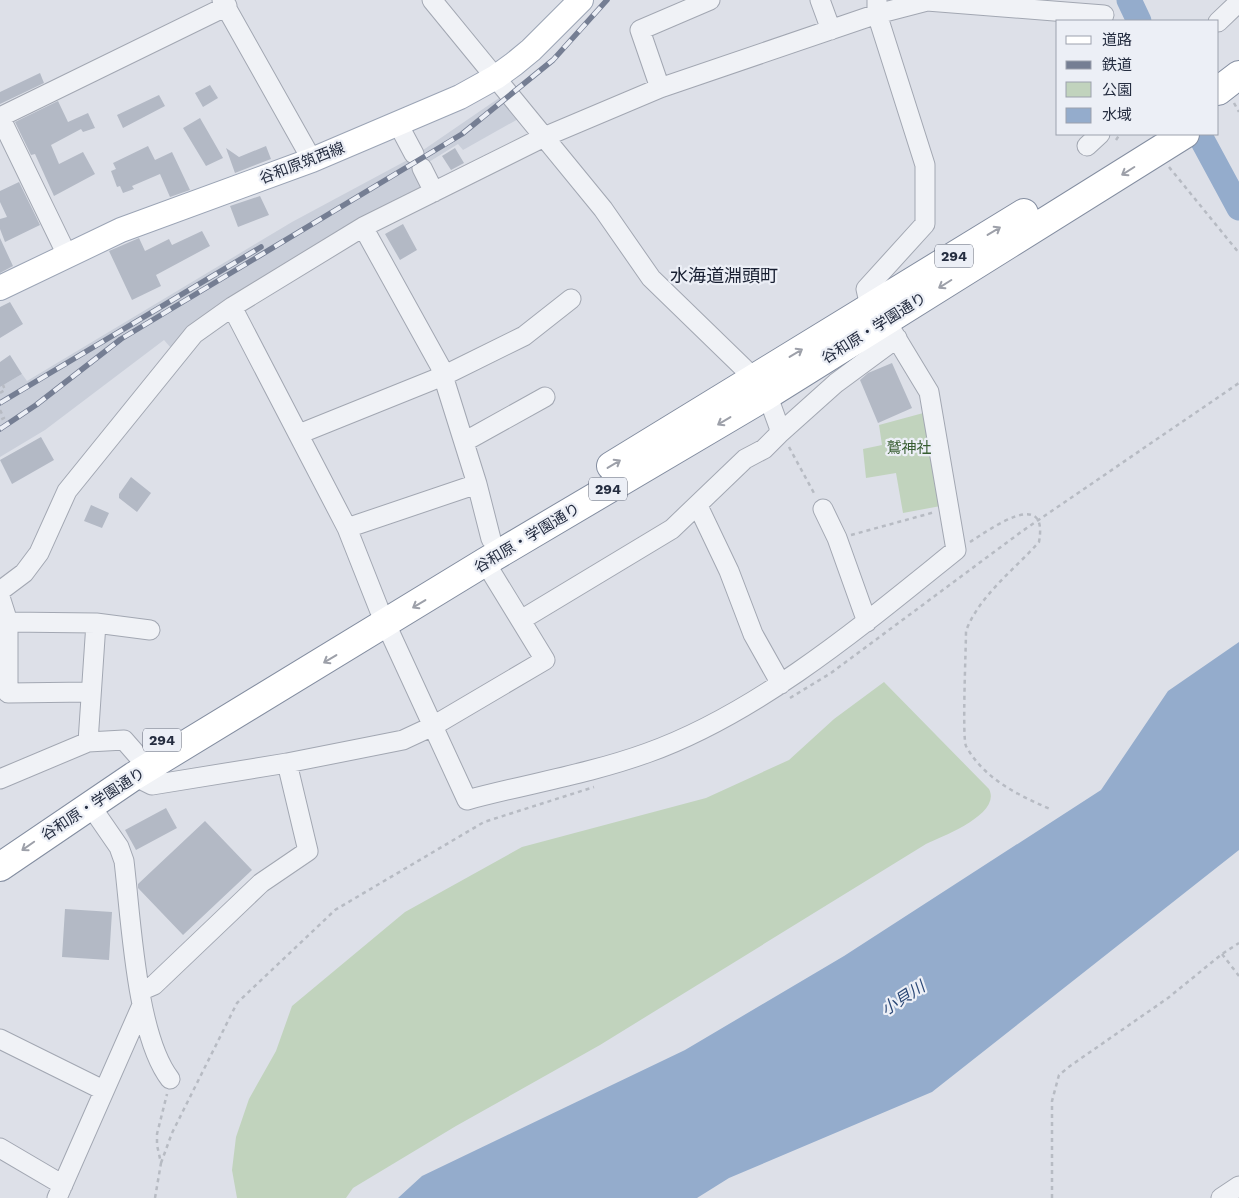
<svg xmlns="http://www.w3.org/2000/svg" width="1239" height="1198" font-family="'Work Sans','Noto Sans JP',sans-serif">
	<rect width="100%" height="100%" fill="#dde0e8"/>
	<path fill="#cacfda" d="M502 96 520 118 463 150 458 144 424 165V186L372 213 171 348 164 340 45 430 0 457V387L22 374 27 381 292 222 413 157Z"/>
	<path fill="#c1d3bd" d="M927 412 946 505 903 513 896 473 866 478 863 449 882 445 879 425Z
		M884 682 989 789C1002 814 943 836 926 844L600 1045 456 1126 353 1188 346 1198H237L232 1170 236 1137 249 1099 276 1051 292 1006 405 912 522 847 706 798 789 760 834 719Z"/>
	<path fill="#94accc" d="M1239 642V850L932 1092 729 1178 697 1198H398L422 1176 685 1050 844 956 1101 790 1168 691Z"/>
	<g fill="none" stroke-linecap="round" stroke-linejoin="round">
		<path stroke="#94accc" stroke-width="25" d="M1129 0 1139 21
			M1199 134 1239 208"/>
	</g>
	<path fill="#b3b9c5" d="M40 73 44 83 0 104V92Z
		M210 85 218 98 203 107 195 93Z
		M159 95 165 106 123 128 117 115Z
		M58 101 68 122 88 113 95 128 83 132 81 129 51 145 59 164 83 152 95 174 54 196 35 154 31 155 15 122Z
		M200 118 223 158 206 166 183 128Z
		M148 146 155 160 172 152 190 190 170 197 160 174 132 186 134 189 123 193 120 186 117 187 111 171 116 169 113 163Z
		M266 146 271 159 235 173 226 148 239 157Z
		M455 148 464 163 451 170 442 156Z
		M19 182 40 225 5 242 0 229V219L7 217 0 202V191Z
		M260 196 269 215 238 227 230 206Z
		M403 224 417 250 400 260 385 234Z
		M202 231 210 246 156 275 161 286 132 300 109 251 139 238 145 251 169 239 172 245Z
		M0 238 13 266 0 273Z
		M10 302 23 324 0 338V307Z
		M10 355 22 374 0 387V362Z
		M892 363 912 408 878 423 860 380 868 373Z
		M41 437 54 460 12 484 0 460Z
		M131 477 151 493 137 512 119 498V494Z
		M91 505 109 513 102 528 84 521Z
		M166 808 177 828 136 850 125 830Z
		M205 821 252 870 183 935 138 888V884Z
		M65 909 112 912 109 960 62 957Z"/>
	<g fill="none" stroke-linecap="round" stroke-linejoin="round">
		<defs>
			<path id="minor" d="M222 0 312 160
				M432 0 603 209 651 278 754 378 771 405 779 427V434L764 449 745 459 672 529 521 620
				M820 0 831 30
				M1218 22 1239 2
				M660 88 640 30 710 0
				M0 117 227 6
				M0 117 67 255
				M398 124 414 154
				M1087 146 1100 134
				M422 168 434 192
				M363 227 440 366 477 484 491 539
				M232 307 347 528 379 609 467 800C526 784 589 774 647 753 759 713 864 624 956 550L929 392 886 321
				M870 307 866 289 925 224V165L877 14V0
				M299 434 443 376 524 336 571 299
				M779 434 836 383 897 338
				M464 442 545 397
				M698 506 729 571 753 634 781 684
				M823 509 837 538 867 622
				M347 528 477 484
				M0 591 24 573 39 553 67 491 194 334 232 307 363 227 544 137 660 88 877 14 927 1 1104 15
				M0 597 8 622V693L90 692
				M8 622 96 623 150 630
				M88 742 96 623
				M134 776 152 785 287 763 403 740 433 726 545 660 485 562
				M0 779 88 742 124 740 138 756
				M90 805 119 847 124 861C131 918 136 1035 170 1079
				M140 991 154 985 261 883 308 851 287 763
				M0 1039 103 1090
				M0 1148 63 1185
				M57 1198 142 1005
				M1221 1198 1239 1186"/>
			<path id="major" d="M0 288 121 230 312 160 460 97 496 77 514 64 531 50 581 0"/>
			<path id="highway" d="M1218 91 1239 75
				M611 466 1024 213
				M0 867 134 776 485 562 766 396 1185 134"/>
		</defs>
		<use href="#minor" stroke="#a2a7b2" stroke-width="21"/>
		<use href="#major" stroke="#9ba4b5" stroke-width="26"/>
		<use href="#highway" stroke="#838da0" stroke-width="30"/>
		<path stroke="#b7bbc3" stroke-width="2.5" stroke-dasharray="4 4" stroke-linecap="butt" d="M1234 103 1239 112
			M1116 140 1120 134
			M1169 167 1239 253
			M0 393 5 390 3 385
			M0 410 4 418 0 420
			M789 447 815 495
			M851 535 935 512
			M970 542C989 530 1049 486 1039 542 1014 570 979 596 966 631 966 648 962 738 966 746 984 779 1018 795 1050 809
			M790 698 831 673 1021 532 1239 383
			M1222 954 1239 976
			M161 1163 172 1133 237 1003 335 910 484 822 594 787
			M155 1198 161 1163 157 1145V1134L167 1094
			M1052 1198V1101L1059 1075 1070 1066 1168 998 1222 954 1239 943"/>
		<use href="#minor" stroke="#f0f2f6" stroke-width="19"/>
		<use href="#major" stroke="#fff" stroke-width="24"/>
		<use href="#highway" stroke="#fff" stroke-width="28"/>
		<defs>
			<path id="rail" d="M0 403 261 247
				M0 429 36 405 121 339 462 134 553 60 607 0"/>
		</defs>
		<use href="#rail" stroke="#757e93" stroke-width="5.5"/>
		<use href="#rail" stroke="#eceff6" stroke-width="4" stroke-dasharray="11" stroke-linecap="butt"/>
	</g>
	<defs><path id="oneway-shaft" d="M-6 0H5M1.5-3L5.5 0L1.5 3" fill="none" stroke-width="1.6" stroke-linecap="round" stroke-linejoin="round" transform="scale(1.25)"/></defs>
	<g stroke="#9da0a9">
		<use href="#oneway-shaft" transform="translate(1128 171) rotate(148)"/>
		<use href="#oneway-shaft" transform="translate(994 231) rotate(-31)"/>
		<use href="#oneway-shaft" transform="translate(945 284) rotate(148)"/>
		<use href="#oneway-shaft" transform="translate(796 353) rotate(-31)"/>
		<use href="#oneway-shaft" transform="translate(724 421) rotate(149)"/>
		<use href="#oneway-shaft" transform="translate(614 464) rotate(-31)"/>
		<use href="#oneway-shaft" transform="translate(419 604) rotate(149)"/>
		<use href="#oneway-shaft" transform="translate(330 659) rotate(149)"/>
		<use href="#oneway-shaft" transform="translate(28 846) rotate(145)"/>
	</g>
	<g text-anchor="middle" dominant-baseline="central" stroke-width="4.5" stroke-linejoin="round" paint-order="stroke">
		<g fill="#eceff6" stroke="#616777" stroke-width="1">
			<rect x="935" y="244.5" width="38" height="23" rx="4"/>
			<rect x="589" y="477.5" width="38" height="23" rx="4"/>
			<rect x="143" y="728.5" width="38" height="23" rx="4"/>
		</g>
		<g font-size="14" font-weight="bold" fill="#252d40">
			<text x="954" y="256">294</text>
			<text x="608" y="489">294</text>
			<text x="162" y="740">294</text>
		</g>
		<g font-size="15" fill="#252d40" stroke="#eceff6">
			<text transform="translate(302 163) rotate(-21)">谷和原筑西線</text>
			<text transform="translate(874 328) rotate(-32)">谷和原・学園通り</text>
			<text transform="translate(527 538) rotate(-31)">谷和原・学園通り</text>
			<text transform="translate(93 804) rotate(-33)">谷和原・学園通り</text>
		</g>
		<g font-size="15" fill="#375d31" stroke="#eceff6">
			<text x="909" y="448">鷲神社</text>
		</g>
		<g font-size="16" font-style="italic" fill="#2c4977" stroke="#eceff6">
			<text transform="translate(903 998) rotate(-33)">小貝川</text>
		</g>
		<g font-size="18" fill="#171e30" stroke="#eceff6">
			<text x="724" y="275">水海道淵頭町</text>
		</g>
	</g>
	<rect x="1056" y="20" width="162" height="115" fill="#eceff6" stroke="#9ca1ad"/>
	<rect x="1066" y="36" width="25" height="8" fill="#ffffff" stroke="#9ca1ad"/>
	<text x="1102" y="45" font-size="15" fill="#252d40">道路</text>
	<rect x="1066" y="61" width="25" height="8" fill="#757e93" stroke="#9ca1ad"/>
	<text x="1102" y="70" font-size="15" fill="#252d40">鉄道</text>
	<rect x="1066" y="82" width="25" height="15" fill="#c1d3bd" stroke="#9ca1ad"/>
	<text x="1102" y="95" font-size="15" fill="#252d40">公園</text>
	<rect x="1066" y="108" width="25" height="15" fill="#94accc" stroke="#9ca1ad"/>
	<text x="1102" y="120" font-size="15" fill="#252d40">水域</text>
</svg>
